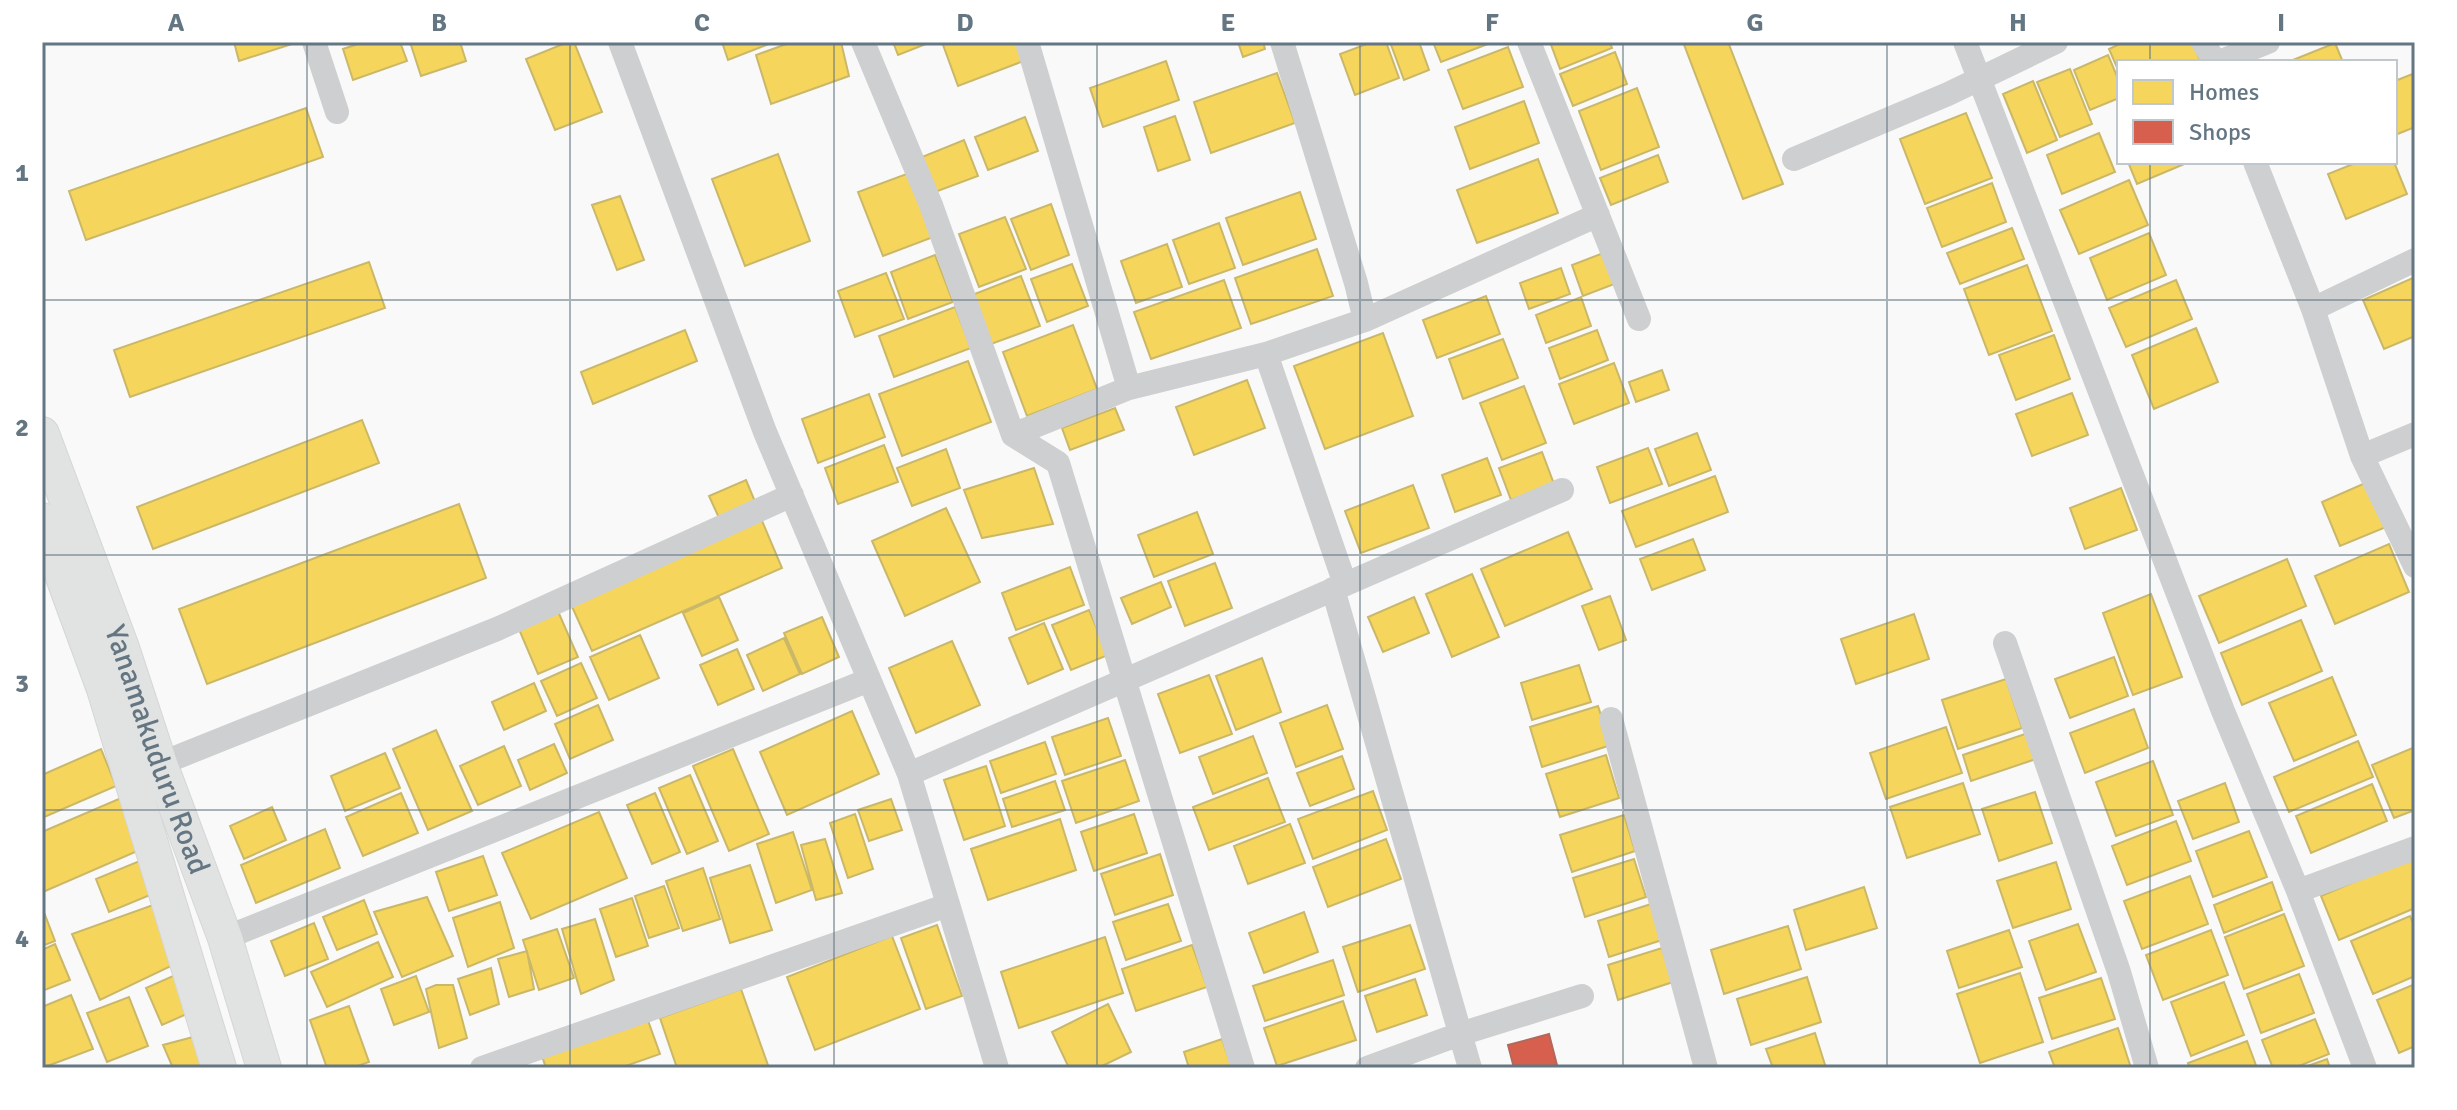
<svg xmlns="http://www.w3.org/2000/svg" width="2457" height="1110" font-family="Signika,sans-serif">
	<rect width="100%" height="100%" fill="#f9f9f9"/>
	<path fill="#f6d55c" stroke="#cab868" stroke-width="2" d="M234 42H295V43L239 61Z
		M364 42H400L407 61 353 80 343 49Z
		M410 42H460L466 61 421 76Z
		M568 42H574L602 112 555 130 526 59Z
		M722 42H774L728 60Z
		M792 42H841L849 76 771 104 756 55Z
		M893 42H931L898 55Z
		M942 42H1019L1026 60 958 86Z
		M1238 42H1263L1265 49 1243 57Z
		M1372 42H1386L1399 78 1355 95 1340 54Z
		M1390 42H1419L1429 70 1404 80Z
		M1433 42H1493L1441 62Z
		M1550 42H1610L1612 48 1560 69Z
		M1683 42H1728L1783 184 1743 199Z
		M2124 42H2192L2200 60 2119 62V72L2109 49Z
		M2335 43 2343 62H2288Z
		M1508 47 1523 87 1463 109 1448 70Z
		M1615 52 1627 84 1573 106 1560 74Z
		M2108 55 2119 81V98L2090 110 2074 70Z
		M1166 61 1179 100 1103 127 1090 88Z
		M2070 69 2092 124 2060 137 2037 82Z
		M1277 73 1295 123 1211 153 1194 102Z
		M2415 73V127L2395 135V81Z
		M2033 81 2057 140 2027 153 2003 94Z
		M1637 88 1659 147 1601 170 1579 111Z
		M1524 101 1539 143 1470 169 1455 127Z
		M306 108 323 157 86 240 69 191Z
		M1966 113 1992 178 1925 204 1900 139Z
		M1175 116 1190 160 1158 171 1144 127Z
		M1025 117 1038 151 988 170 975 137Z
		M2099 133 2115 172 2062 194 2047 155Z
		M964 140 978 176 935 192 922 157Z
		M778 154 810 241 745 266 712 179Z
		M1658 155 1668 182 1611 205 1600 178Z
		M1538 159 1558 213 1477 243 1457 190Z
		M2128 162H2189L2137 184Z
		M2358 162H2394L2407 194 2346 219 2328 174Z
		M912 172 936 236 883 256 858 192Z
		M2129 180 2148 225 2079 254 2060 210Z
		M1992 183 2006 222 1942 247 1927 208Z
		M1300 192 1316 239 1243 265 1226 218Z
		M620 196 644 260 617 270 592 205Z
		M1051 204 1069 255 1031 270 1011 219Z
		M1005 217 1026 269 979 287 959 234Z
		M1219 223 1235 268 1189 284 1173 240Z
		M2012 228 2024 259 1960 284 1947 253Z
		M2149 233 2166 275 2107 300 2090 258Z
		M1167 244 1182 287 1136 303 1121 261Z
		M1317 249 1333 296 1251 324 1235 278Z
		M1606 252 1617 283 1583 296 1572 265Z
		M935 255 953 302 908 319 891 272Z
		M369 262 385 308 130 397 114 350Z
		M1072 264 1088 306 1047 322 1031 279Z
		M2027 265 2052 331 1989 355 1964 289Z
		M1561 268 1570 294 1529 309 1520 283Z
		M886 273 904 319 855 337 838 291Z
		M1021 276 1040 326 991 344 972 295Z
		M2415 277V336L2384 349 2363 300Z
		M1224 280 1241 328 1151 359 1134 312Z
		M2176 280 2192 319 2126 347 2109 308Z
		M1486 296 1500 334 1437 358 1423 320Z
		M1581 297 1591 326 1546 343 1536 315Z
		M955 307 971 348 894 377 879 336Z
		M1073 325 1097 389 1027 416 1003 352Z
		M2196 328 2218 382 2154 409 2132 355Z
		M685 330 697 361 593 404 581 372Z
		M1597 330 1608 360 1560 379 1549 348Z
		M1383 333 1413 416 1325 449 1294 366Z
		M2054 335 2070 379 2016 400 1999 355Z
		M1503 339 1518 378 1463 399 1449 359Z
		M968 361 991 422 902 456 879 394Z
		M1614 363 1629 403 1574 424 1559 384Z
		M1662 370 1669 390 1636 402 1629 382Z
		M1247 380 1265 428 1194 455 1176 407Z
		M1524 386 1546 443 1502 460 1480 403Z
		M2072 393 2088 435 2032 456 2016 414Z
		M869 394 885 437 818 463 802 419Z
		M1115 408 1124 430 1070 450 1062 428Z
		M362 420 379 463 153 549 137 507Z
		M1697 433 1711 470 1669 486 1655 449Z
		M884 445 898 482 838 504 825 468Z
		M1648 448 1662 484 1610 503 1597 467Z
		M946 449 960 488 912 506 897 468Z
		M1542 452 1554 484 1511 500 1499 468Z
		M1487 458 1501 495 1455 512 1442 475Z
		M1034 468 1053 524 982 538 964 490Z
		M1715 476 1728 512 1636 547 1622 511Z
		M746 480 756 504 720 520 709 496Z
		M2372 480 2391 525 2340 546 2322 502Z
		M1413 485 1429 528 1361 553 1345 511Z
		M2121 488 2137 530 2085 549 2070 508Z
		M459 504 486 578 207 684 179 609Z
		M946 508 980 582 905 616 872 541Z
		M1197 512 1213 554 1154 577 1138 535Z
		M760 516 782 568 592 651 569 600Z
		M1568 532 1592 589 1505 626 1481 569Z
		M1693 539 1705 570 1652 590 1640 559Z
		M2389 544 2409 592 2335 624 2315 576Z
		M2287 559 2306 606 2219 643 2199 596Z
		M1215 563 1232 608 1185 626 1168 581Z
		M1070 567 1084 605 1016 630 1002 593Z
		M1472 574 1499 637 1452 657 1426 594Z
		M1161 582 1171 607 1132 624 1121 598Z
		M2151 594 2182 677 2133 695 2103 613Z
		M1610 596 1626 640 1599 650 1582 606Z
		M719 597 738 640 702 656 683 613Z
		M1414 597 1429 633 1383 652 1368 617Z
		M557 609 578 657 538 674 518 627Z
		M1089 610 1108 655 1071 670 1052 625Z
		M1914 614 1929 659 1856 684 1841 639Z
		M822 617 839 657 802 674 784 633Z
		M2301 620 2322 671 2242 705 2221 653Z
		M1044 623 1063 669 1028 684 1009 638Z
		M640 635 659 678 609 700 590 657Z
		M784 638 800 674 763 691 747 655Z
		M952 641 980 705 916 733 889 668Z
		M737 649 754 689 718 705 700 665Z
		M2114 657 2128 696 2070 718 2055 679Z
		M1262 658 1281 712 1236 730 1216 676Z
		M581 663 597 698 557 716 541 681Z
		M1579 665 1591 702 1532 720 1521 683Z
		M1209 675 1232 734 1180 753 1158 694Z
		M2332 677 2356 735 2294 761 2269 703Z
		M2006 679 2022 728 1958 749 1942 700Z
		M534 683 546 711 504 730 492 702Z
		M598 705 613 740 570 759 555 724Z
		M1327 705 1343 749 1296 767 1280 723Z
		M1598 706 1611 745 1542 767 1530 727Z
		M2134 709 2148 748 2085 773 2070 733Z
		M852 711 879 774 787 815 760 752Z
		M1108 718 1121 756 1065 775 1052 737Z
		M1946 727 1962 773 1886 799 1870 753Z
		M436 730 472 811 428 830 393 749Z
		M2028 733 2036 759 1971 781 1963 755Z
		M1253 736 1267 773 1213 794 1199 757Z
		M2358 741 2373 777 2289 812 2274 777Z
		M1045 742 1056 774 1001 793 990 761Z
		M554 744 567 773 530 790 518 760Z
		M504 746 521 786 478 805 460 766Z
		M2415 747V810L2394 818 2372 765Z
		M101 749 116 786 42 818V775Z
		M733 749 769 834 729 851 693 766Z
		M385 753 400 788 345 811 331 776Z
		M1606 755 1619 798 1560 817 1546 774Z
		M1342 756 1354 789 1310 806 1297 773Z
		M1125 760 1139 801 1076 823 1062 781Z
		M2153 761 2173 815 2116 836 2096 782Z
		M986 766 1005 826 964 840 944 780Z
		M690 775 718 841 687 854 659 788Z
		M1268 778 1285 822 1209 850 1193 807Z
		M1055 781 1065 810 1012 827 1003 799Z
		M1963 783 1980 834 1907 858 1890 807Z
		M2225 783 2239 822 2193 839 2178 801Z
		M2372 784 2387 821 2311 853 2296 816Z
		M1373 791 1387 830 1313 859 1298 819Z
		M2035 792 2052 843 1999 861 1982 809Z
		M401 793 418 833 363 856 346 817Z
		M655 793 680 852 652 864 627 805Z
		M121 798 142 849 43 892 42 832Z
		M891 799 902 830 869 841 858 810Z
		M272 807 286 840 244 859 230 826Z
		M599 812 627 878 531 919 502 853Z
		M855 814 873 869 848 878 830 823Z
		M1134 814 1147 853 1094 871 1081 832Z
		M1624 815 1635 851 1572 872 1560 835Z
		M1060 819 1076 870 988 900 971 849Z
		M2176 821 2191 861 2127 885 2112 846Z
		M1290 824 1305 863 1248 884 1234 846Z
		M325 829 340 868 256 903 241 865Z
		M2249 831 2267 877 2213 897 2196 851Z
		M793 832 812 890 776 903 757 844Z
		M825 839 842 893 816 900 801 845Z
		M1386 839 1401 879 1328 907 1313 867Z
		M1160 854 1173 895 1115 915 1101 874Z
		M483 856 497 895 449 911 436 872Z
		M2413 857 2415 908 2339 940 2321 896Z
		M1634 859 1646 897 1585 917 1573 878Z
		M142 860 155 893 109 912 96 879Z
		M2056 862 2071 909 2013 928 1997 881Z
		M750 865 772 930 730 943 710 878Z
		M703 868 720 919 683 931 666 881Z
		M2190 876 2208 924 2142 949 2124 901Z
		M2272 882 2282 910 2224 933 2214 905Z
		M664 886 679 928 649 938 635 896Z
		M1864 887 1877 928 1806 950 1794 910Z
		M427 897 453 956 402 977 374 912Z
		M632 898 648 946 616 957 600 909Z
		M364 900 377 934 337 950 323 917Z
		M500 902 514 948 468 967 453 918Z
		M1168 904 1181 941 1126 960 1113 922Z
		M1651 904 1662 940 1609 957 1598 921Z
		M153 905 171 966 100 1000 72 934Z
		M42 907 55 941 42 946Z
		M1304 912 1318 952 1264 973 1249 933Z
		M2284 914 2304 966 2244 989 2225 937Z
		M2410 916 2415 928V976L2373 994 2351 941Z
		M595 919 614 980 581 994 562 929Z
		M314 923 328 959 285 976 271 941Z
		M2078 924 2096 972 2046 990 2029 941Z
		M937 925 962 996 926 1009 901 938Z
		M1410 925 1425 969 1358 992 1343 947Z
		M1788 926 1801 969 1724 994 1711 950Z
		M557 929 574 978 539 990 523 940Z
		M2009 930 2022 967 1959 988 1947 951Z
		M2211 930 2228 975 2163 1000 2146 955Z
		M892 936 920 1009 815 1050 787 977Z
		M1105 937 1123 993 1019 1028 1001 972Z
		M378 942 393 977 327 1007 311 972Z
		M55 944 70 980 42 991V950Z
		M1192 945 1207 987 1136 1011 1122 969Z
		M1662 948 1673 982 1618 1000 1608 965Z
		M527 951 534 989 509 997 498 959Z
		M1333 960 1344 995 1265 1021 1253 986Z
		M491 968 499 1004 470 1015 458 979Z
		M182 972 198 1009 162 1025 146 988Z
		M2020 973 2043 1042 1980 1063 1957 994Z
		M2299 974 2314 1013 2261 1033 2247 994Z
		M416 976 429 1012 394 1025 381 989Z
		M1807 977 1821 1022 1751 1045 1737 999Z
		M2101 978 2115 1019 2052 1039 2039 998Z
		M1415 979 1427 1015 1377 1032 1365 996Z
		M2224 982 2244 1035 2191 1056 2171 1002Z
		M2415 984V1046L2399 1053 2377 1000Z
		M436 985H453L467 1038 439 1048 426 989Z
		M741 989 769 1068H677L660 1018Z
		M71 995 93 1049 42 1068V1007Z
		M129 997 148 1046 107 1062 87 1013Z
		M1343 1001 1356 1040 1277 1066 1264 1028Z
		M1108 1004 1131 1052 1098 1068H1069L1052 1032Z
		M349 1006 369 1062 352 1068H327L310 1020Z
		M646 1015 660 1054 620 1068H546L541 1053Z
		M2315 1019 2329 1054 2294 1068H2273L2262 1040Z
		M2118 1028 2131 1068H2055L2049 1052Z
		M1815 1033 1826 1068H1773L1766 1049Z
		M193 1037 202 1068H173L163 1045Z
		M1222 1039 1232 1068H1189L1184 1052Z
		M2247 1041 2257 1068H2190L2188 1063Z
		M2327 1059 2330 1068H2302Z"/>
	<path fill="#d6604d" stroke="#b4675d" stroke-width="2" d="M1549 1034 1557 1065 1546 1068H1514L1508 1045Z"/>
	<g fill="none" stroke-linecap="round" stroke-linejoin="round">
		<defs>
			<g id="secondary">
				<path id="s1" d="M42 434 122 648 160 764 225 938 264 1068"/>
				<path d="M42 520 104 689 219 1068"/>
			</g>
		</defs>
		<use href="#secondary" stroke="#d5d6d7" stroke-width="36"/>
		<path stroke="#cecfd0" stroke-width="24" d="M314 42 337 112
			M620 42 765 432 909 774 1562 490
			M863 42 931 205 1013 435 1058 463 1243 1068
			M1027 42 1129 388 1266 354 1365 320 1598 215
			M1282 42 1356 283 1365 320
			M1529 42 1639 319
			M1965 42 2223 711 2298 891 2365 1068
			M2203 42 2215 62
			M2219 62 2268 42
			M1794 159 1948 94 2056 42
			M2255 162 2313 309 2362 456 2415 434
			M2313 309 2415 260
			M1266 354 1345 584
			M1013 435 1129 388
			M2362 456 2415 566
			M1333 589 1470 1068
			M2005 643 2119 972 2147 1068
			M1611 719 1706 1068
			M160 764 497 629 792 495
			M909 774 997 1068
			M2298 891 2415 848
			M225 938 869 680
			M482 1068 948 905
			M1367 1068 1460 1034 1582 996"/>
		<use href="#secondary" stroke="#e1e2e2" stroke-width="34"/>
	</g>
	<path fill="none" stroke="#657683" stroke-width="2" stroke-opacity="0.55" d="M307 42V1068M570 42V1068M834 42V1068M1097 42V1068M1360 42V1068M1623 42V1068M1887 42V1068M2150 42V62M2150 162V1068M42 300H2415M42 555H2415M42 810H2415"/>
	<g text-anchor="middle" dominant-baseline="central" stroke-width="8" stroke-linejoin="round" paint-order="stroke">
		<g font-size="30" fill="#657683" stroke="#fff">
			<text stroke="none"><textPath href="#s1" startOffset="336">Yanamakuduru Road</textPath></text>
		</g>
	</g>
	<rect width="2457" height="1110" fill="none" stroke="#ffffff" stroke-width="88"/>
	<rect x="2117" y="60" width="280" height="104" fill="#ffffff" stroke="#c1c8cd" stroke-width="2"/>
	<rect x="2133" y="80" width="40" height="24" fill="#f6d55c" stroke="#c1c8cd" stroke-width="2"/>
	<text x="2189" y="100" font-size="24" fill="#657683">Homes</text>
	<rect x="2133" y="120" width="40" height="24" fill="#d6604d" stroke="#c1c8cd" stroke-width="2"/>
	<text x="2189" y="140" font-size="24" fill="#657683">Shops</text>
	<rect x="44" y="44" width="2369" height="1022" fill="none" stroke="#657683" stroke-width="3"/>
	<g font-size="26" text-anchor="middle" font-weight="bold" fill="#657683">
		<text x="176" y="31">A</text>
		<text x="439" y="31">B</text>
		<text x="702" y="31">C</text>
		<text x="965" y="31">D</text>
		<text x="1228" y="31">E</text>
		<text x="1492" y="31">F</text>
		<text x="1755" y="31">G</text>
		<text x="2018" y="31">H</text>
		<text x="2281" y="31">I</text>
		<text x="22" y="181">1</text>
		<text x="22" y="436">2</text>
		<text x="22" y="692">3</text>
		<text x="22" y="947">4</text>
	</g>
</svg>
